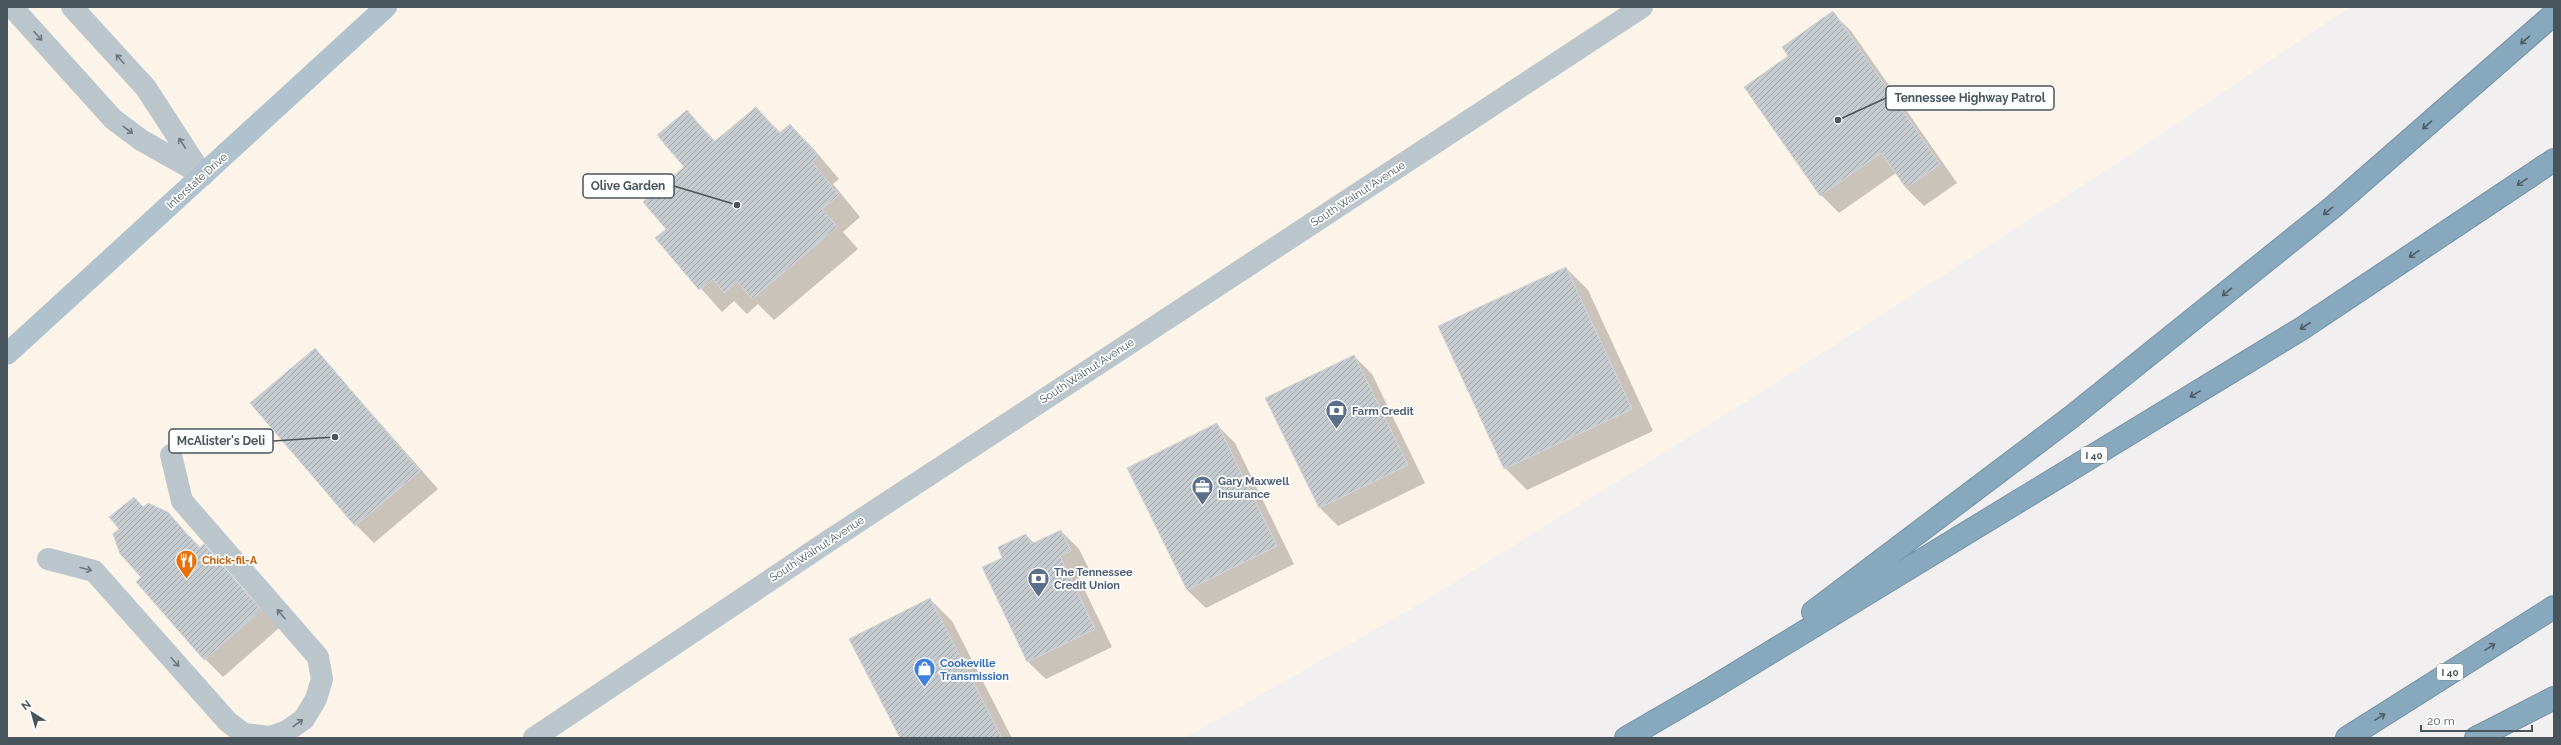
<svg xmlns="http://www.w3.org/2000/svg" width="2561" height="745" font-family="Raleway,sans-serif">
	<defs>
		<pattern id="building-hatch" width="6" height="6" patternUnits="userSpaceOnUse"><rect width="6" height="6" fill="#c6cbcf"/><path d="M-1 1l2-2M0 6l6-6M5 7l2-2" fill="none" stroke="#a3a8ab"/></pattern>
	</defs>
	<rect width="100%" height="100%" fill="#f2eff0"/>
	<path fill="#fcf4e9" d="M7 7H2350L2122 160 1755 396 1416 606 1185 738H7Z"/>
	<path fill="#0003" d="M1833 13 1851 31 1957 183 1924 206 1906 188 1896 173 1839 213 1821 195 1789 56Z
		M756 108 781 133 790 125 812 147 839 179 833 184 860 217 843 232 858 249 774 320 758 304 747 314 734 301 722 312 656 238 668 229 686 167 687 111 716 142Z
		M1566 268 1588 290 1653 431 1527 490 1505 468Z
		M315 349 438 489 374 543 356 525Z
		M1354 356 1372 374 1425 483 1338 526 1320 508 1266 398Z
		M1217 425 1235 443 1294 564 1206 608 1187 590 1128 468Z
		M134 498 144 508 167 513 201 548 204 545 279 628 223 677 205 659 143 577 120 529Z
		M1061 531 1079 549 1089 569 1077 574 1112 647 1046 679 1027 661 1004 558 1026 535 1034 543Z
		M930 599 952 621 1012 738H901Z"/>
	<path fill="url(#building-hatch)" stroke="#d3d6db" d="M1833 11 1940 164 1906 188 1881 153 1820 196 1744 87 1788 56 1782 47Z
		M756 107 779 133 790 124 818 156 812 162 839 195 822 209 837 227 752 299 737 281 724 293 713 279 699 290 655 238 666 229 643 202 684 167 657 135 687 110 714 142Z
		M1566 267 1632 409 1504 469 1438 326Z
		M315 348 420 471 355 526 250 403Z
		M1354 355 1408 465 1319 508 1265 398Z
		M1217 423 1277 546 1187 590 1127 468Z
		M134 497 143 507 148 503 168 512 199 548 204 544 261 610 204 660 136 582 141 577 120 554 113 534 119 529 109 517Z
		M1061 530 1071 551 1060 556 1095 629 1027 662 982 567 1002 558 998 547 1026 534 1031 544Z
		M930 598 1002 738H900L849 639Z"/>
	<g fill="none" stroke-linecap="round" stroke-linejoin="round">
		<defs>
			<path id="highway" d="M1813 612 2070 418 2333 207 2554 14
				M1626 738 1712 688 2301 329 2554 160
				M2347 738 2554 607
				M2476 738 2554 698"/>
		</defs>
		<use href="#highway" stroke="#7393a9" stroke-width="24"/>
		<path stroke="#bbc6cc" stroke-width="22" d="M12 7 113 119 141 140 203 175
			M72 7 146 88 201 173
			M48 559 94 571 228 722 244 734 270 737 287 731 304 719 316 699 322 679 318 657 182 501 171 455
			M534 738 830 540 1642 7"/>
		<path stroke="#b0c2cd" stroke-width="22" d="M7 354 386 7"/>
		<use href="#highway" stroke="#88a8bd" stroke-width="22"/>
	</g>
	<defs><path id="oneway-shaft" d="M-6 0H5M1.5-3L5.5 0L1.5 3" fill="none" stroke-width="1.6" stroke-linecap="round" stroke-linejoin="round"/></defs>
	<g stroke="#6a777e">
		<use href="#oneway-shaft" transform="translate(38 36) rotate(48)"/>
		<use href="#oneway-shaft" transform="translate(120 59) rotate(-132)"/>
		<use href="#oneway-shaft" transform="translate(128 130) rotate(37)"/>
		<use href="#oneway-shaft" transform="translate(182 143) rotate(-123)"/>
		<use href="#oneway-shaft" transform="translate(86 569) rotate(15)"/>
		<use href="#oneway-shaft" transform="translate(281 614) rotate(-131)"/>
		<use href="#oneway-shaft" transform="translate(175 662) rotate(48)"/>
		<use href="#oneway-shaft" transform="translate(298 723) rotate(-37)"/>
	</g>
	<g stroke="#4e5d66">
		<use href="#oneway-shaft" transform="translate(2525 40) rotate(139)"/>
		<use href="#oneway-shaft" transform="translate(2427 125) rotate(139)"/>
		<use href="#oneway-shaft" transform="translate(2522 182) rotate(146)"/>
		<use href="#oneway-shaft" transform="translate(2328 211) rotate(141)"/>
		<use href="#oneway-shaft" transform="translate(2414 254) rotate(146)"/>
		<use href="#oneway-shaft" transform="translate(2227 292) rotate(141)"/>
		<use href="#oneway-shaft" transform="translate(2305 326) rotate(147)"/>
		<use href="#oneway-shaft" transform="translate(2195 394) rotate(149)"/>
		<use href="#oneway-shaft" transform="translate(2490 647) rotate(-32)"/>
		<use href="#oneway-shaft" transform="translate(2380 717) rotate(-32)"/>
	</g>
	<defs>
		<symbol id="bank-pin" viewBox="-11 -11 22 30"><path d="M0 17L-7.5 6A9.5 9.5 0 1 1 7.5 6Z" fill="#5c6f8a" stroke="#fff"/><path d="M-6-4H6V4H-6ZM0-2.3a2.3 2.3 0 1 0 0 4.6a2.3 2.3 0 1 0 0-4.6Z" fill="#fff"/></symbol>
		<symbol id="office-pin" viewBox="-11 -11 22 30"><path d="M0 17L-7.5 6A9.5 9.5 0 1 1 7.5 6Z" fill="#5c6f8a" stroke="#fff"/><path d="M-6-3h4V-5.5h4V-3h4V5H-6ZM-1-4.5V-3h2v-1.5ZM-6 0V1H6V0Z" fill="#fff"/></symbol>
		<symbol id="restaurant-pin" viewBox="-11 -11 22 30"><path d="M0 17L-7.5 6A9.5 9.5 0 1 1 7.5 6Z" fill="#e8710a" stroke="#fff"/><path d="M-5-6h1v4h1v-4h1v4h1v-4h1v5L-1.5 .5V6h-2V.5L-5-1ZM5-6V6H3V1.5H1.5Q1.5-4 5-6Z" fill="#fff"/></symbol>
		<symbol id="shop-pin" viewBox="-11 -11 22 30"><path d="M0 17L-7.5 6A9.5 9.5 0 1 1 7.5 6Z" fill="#3f7fe0" stroke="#fff"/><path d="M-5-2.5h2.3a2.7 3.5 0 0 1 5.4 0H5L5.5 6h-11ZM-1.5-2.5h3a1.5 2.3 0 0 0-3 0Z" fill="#fff"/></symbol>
	</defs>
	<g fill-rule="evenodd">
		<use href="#bank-pin" x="1324" y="398" width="25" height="34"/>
		<use href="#office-pin" x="1190" y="474" width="25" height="34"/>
		<use href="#restaurant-pin" x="174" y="548" width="25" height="34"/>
		<use href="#bank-pin" x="1026" y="566" width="25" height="34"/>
		<use href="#shop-pin" x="912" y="656" width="25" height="34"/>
	</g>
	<g text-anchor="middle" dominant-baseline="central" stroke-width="3.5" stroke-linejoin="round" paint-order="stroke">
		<g fill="#fff" stroke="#7f888d" stroke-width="1">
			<rect x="2081" y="447" width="26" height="16" rx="3"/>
			<rect x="2437" y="664" width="26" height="16" rx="3"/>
		</g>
		<g font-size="10" font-weight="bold" fill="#48555c">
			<text x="2094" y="455">I 40</text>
			<text x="2450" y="672">I 40</text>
		</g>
		<g font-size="11" fill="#48555c" stroke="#fff">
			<text transform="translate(197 181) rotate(-42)">Interstate Drive</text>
			<text transform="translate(1358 194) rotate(-33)">South Walnut Avenue</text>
			<text transform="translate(1087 371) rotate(-33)">South Walnut Avenue</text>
			<text transform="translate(817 549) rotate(-33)">South Walnut Avenue</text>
		</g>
		<g font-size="11" font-weight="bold" fill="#4e5e75" stroke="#fff" text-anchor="start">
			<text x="1352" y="411">Farm Credit</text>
			<text x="1218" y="481">Gary Maxwell<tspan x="1218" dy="13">Insurance</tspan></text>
			<text x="1054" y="572">The Tennessee<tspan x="1054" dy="13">Credit Union</tspan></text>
		</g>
		<g font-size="11" font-weight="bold" fill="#c56008" stroke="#fff" text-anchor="start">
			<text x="202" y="560">Chick-fil-A</text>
		</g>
		<g font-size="11" font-weight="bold" fill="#366cbe" stroke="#fff" text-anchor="start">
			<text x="940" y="663">Cookeville<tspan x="940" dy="13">Transmission</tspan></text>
		</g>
	</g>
	<path fill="none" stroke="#48555c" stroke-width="1.5" d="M1838 120L1886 98M737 205L674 186M335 437L273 441"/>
	<g fill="#48555c" stroke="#fff" stroke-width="1.5">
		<circle cx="1838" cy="120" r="4"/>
		<circle cx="737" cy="205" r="4"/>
		<circle cx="335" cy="437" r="4"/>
	</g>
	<g fill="#fff" stroke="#48555c" stroke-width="1.5">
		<rect x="1886" y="86" width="168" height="24" rx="4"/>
		<rect x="583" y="174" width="91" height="24" rx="4"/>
		<rect x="169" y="429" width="104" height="24" rx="4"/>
	</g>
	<g font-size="12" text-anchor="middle" font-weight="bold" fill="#48555c">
		<text x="1970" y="102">Tennessee Highway Patrol</text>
		<text x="628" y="190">Olive Garden</text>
		<text x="221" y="445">McAlister's Deli</text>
	</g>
	<rect width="2561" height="745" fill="none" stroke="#48555c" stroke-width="16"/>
	<g transform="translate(32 713) rotate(323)" stroke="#ffffff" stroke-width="3" paint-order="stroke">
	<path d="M0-3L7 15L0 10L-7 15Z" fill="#48555c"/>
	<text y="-6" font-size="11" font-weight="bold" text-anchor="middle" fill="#48555c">N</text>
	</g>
	<path d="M2421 725v6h111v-6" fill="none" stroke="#48555c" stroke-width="2"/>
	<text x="2427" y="725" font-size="12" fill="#48555c" stroke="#ffffff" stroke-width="3" paint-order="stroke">20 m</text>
</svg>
